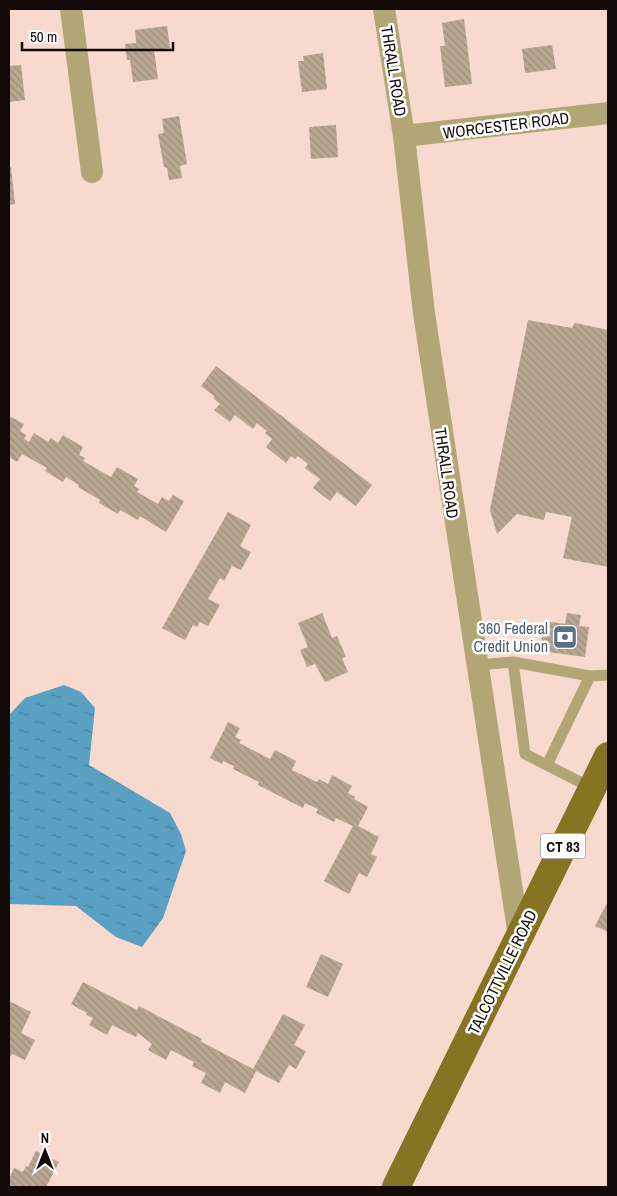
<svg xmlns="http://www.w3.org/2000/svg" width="617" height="1196" font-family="'Archivo Narrow',sans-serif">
	<defs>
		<pattern id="water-ripples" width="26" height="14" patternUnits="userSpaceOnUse" patternTransform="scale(1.25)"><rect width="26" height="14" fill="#59a0c3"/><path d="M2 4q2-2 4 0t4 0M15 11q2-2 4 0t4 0" fill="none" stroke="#48819c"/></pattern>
		<pattern id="building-back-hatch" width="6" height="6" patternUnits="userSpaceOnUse" patternTransform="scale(1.25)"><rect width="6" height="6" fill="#b9a791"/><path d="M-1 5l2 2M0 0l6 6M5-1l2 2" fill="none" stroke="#9e8e7c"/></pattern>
	</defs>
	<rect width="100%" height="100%" fill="#f7d9ce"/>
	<path fill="url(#water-ripples)" d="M64 685 81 692 95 708 89 765 170 813 181 834 186 851 163 918 142 947 116 937 76 906 9 904V715L25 698Z"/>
	<path fill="url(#building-back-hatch)" d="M464 19 472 84 445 87 440 46H445L442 23Z
		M167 26 170 48 154 50 158 79 133 82 130 60H127L125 44 136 43 135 30Z
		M552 45 556 69 525 73 522 49Z
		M323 53 327 89 302 92 298 61H304L303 56Z
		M21 65 25 100 9 102V66Z
		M179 116 187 164 180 166 182 178 169 180 167 168 164 167 158 134 164 133 162 119Z
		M336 125 338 157 311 159 309 127Z
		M9 167H11L15 204 9 205Z
		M528 320 572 328 575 323 608 330V567L563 558 572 517 546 512 544 520 517 514 497 534 490 510Z
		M216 366 372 485 356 506 337 492 330 501 313 488 320 479 305 468 308 464 298 456 295 459 291 456 286 463 266 447 272 439 265 433 267 431 257 423 253 429 235 415 230 422 214 410 220 404 214 399V396L201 386Z
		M11 417 24 424 20 431 26 435 24 439 29 442 34 433 48 442 51 438 58 443 63 435 83 447 79 455 85 458 83 461 111 477 117 467 138 479 134 486 139 489 137 492 158 504 162 497 169 501 173 495 184 501 166 532 140 516 138 520 120 510 118 514 99 503 100 500 78 487 79 485 66 477 63 482 45 471 47 468 22 454 17 462 9 457V420Z
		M228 512 251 525 240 546 251 552 241 570 232 566 224 581 220 578 208 599 220 605 208 626 200 622 197 627 193 625 185 640 162 628Z
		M322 613 332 638 337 636 346 657 342 658 348 672 325 682 315 664 307 667 300 650 308 647 298 623Z
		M567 613 581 615 579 626 589 627 585 657 540 651 544 621 565 624Z
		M228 722 240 728 235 737 241 740 239 743 270 759 275 750 296 761 292 770 317 782 319 779 328 784 332 775 352 786 348 793 355 797 354 799 368 807 358 826 379 837 371 854 377 857 367 877 359 873 349 894 324 881 353 826 336 818 334 822 316 813 318 809 305 803 303 808 258 785 259 782 233 769 234 766 223 761 222 764 210 758Z
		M608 901V932L595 926Z
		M321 954 343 964 328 997 306 987Z
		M83 982 137 1010 139 1006 202 1039 200 1041 253 1069 283 1014 305 1025 294 1045 306 1051 296 1069 289 1065 279 1083 256 1071 245 1093 225 1082 220 1093 201 1083 206 1073 192 1066 194 1062 171 1050 166 1060 148 1050 152 1044 138 1033 136 1037 112 1025 107 1035 89 1025 93 1018 86 1015 87 1013 71 1004Z
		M9 1001 31 1012 21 1033 35 1040 25 1060 12 1054 9 1059Z
		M36 1151 59 1162 46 1187H9V1179L14 1168 23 1172 26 1166 28 1167Z"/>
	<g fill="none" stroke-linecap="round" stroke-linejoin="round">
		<path stroke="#b2a676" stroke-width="11" d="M513 662 525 754 592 788
			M477 665 513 662 590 676 608 675
			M547 765 590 676"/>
		<path stroke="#b2a676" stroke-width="22" d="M71 9 92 172
			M384 9 404 136 424 313 519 936
			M404 136 608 113"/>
		<path stroke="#877423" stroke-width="28" d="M396 1187 608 756"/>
	</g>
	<defs>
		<symbol id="bank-square" viewBox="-11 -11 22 22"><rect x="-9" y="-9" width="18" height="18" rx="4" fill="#5c6f8a" stroke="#fff"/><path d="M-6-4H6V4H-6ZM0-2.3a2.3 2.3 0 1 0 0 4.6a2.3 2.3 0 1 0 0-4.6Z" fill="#fff"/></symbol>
	</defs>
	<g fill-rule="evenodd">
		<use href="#bank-square" x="551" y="623" width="28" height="28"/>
	</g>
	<g text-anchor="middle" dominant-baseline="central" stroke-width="5" stroke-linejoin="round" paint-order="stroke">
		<rect fill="#fff" stroke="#5a5451" stroke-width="1" x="540.5" y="833.5" width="45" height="25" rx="4"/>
		<g font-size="15" font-weight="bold" fill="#130a07">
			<text x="563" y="846">CT 83</text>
		</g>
		<g font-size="16" fill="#130a07" stroke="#fff">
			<text transform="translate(394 71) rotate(81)">THRALL ROAD</text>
			<text transform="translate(506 125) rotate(-7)">WORCESTER ROAD</text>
			<text transform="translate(447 473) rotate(82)">THRALL ROAD</text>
			<text transform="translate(502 972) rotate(-64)">TALCOTTVILLE ROAD</text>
		</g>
		<g font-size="16" fill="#4e5e75" stroke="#fff" text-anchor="end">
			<text x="548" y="628">360 Federal<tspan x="548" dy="18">Credit Union</tspan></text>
		</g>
	</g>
	<rect width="617" height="1196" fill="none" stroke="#130a07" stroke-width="20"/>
	<g transform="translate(45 1151)" stroke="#ffffff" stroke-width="4" paint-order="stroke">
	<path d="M0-4L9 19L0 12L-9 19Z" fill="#130a07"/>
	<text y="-8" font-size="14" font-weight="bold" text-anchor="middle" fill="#130a07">N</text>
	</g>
	<path d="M22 42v8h151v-8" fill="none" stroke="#130a07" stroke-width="2.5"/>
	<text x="30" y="42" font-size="15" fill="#130a07" stroke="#ffffff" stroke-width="4" paint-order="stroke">50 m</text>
</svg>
